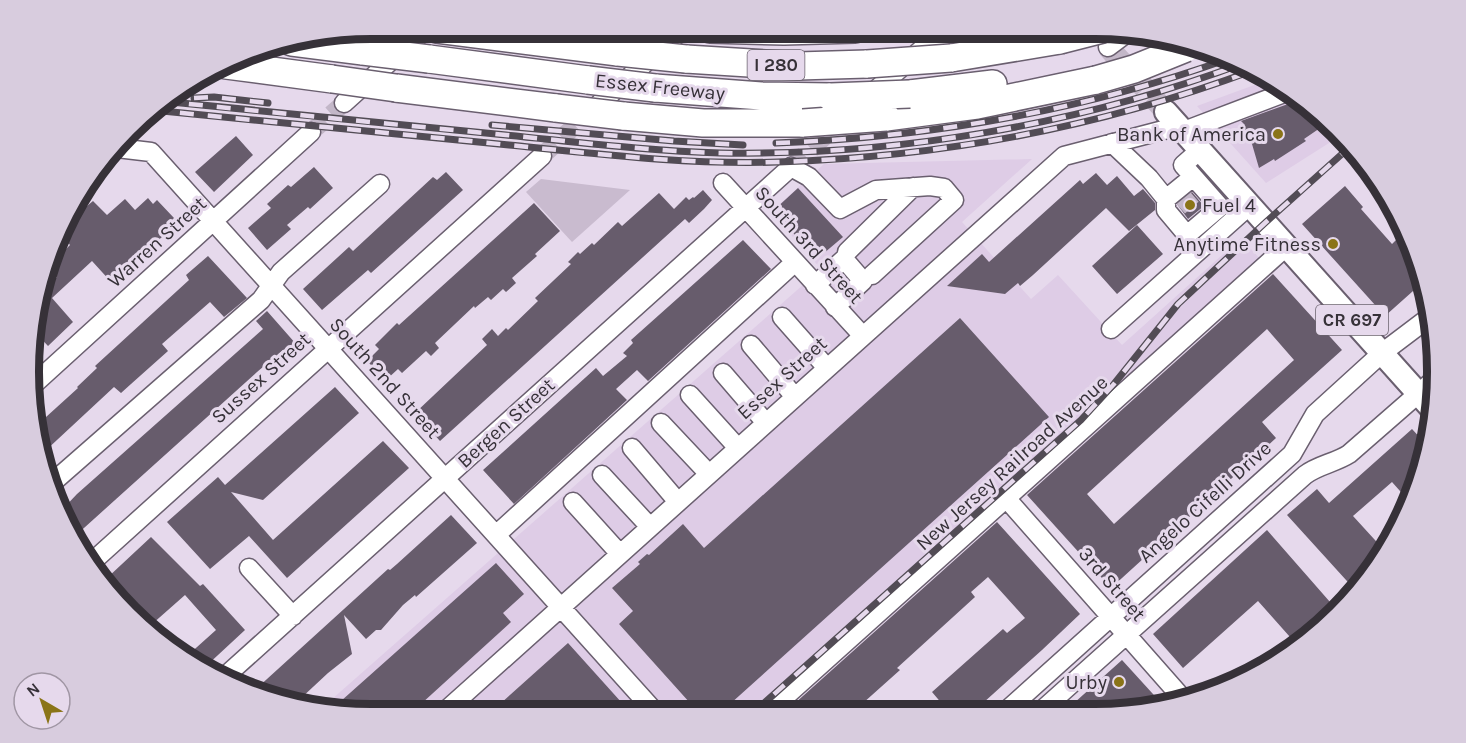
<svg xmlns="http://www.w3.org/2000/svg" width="1466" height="743" font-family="Karla,sans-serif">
	<rect width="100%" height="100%" fill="#e6d9ec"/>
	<path fill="#decce6" d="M1268 80 1340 136 1266 183 1197 106Z
		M1032 159 962 222 1031 299 1058 275 1122 345 1241 238 1262 261 761 713 349 714 323 707 821 269 771 212 824 164Z"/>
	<path fill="#c9bbcf" d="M541 179 630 190 572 242 526 192Z"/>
	<path fill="#675c6c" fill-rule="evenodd" d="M1293 100 1319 120 1323 126 1304 139 1306 141 1275 161 1274 159 1259 168 1252 144 1239 129 1245 125 1241 121 1288 104Z
		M236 136 253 155 214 192 195 172Z
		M314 167 333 188 310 209 308 207 287 225 291 229 267 250 248 228 271 208 267 204 288 185 291 187Z
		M446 172 463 190 371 273 368 270 322 310 303 289 349 247 353 251 433 177 437 180Z
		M1096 173 1107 185 1117 176 1134 196 1143 189 1155 203V210L1129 231 1106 208 1033 275 1020 286 1018 283 1005 294 947 286 982 254 989 262 1080 180 1083 184Z
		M1345 186 1363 207 1361 209 1392 244 1403 233 1419 261 1422 283 1385 316 1302 224Z
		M798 188 843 237 817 259 773 211Z
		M703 190 712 200 704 209 689 223 685 219 440 441 415 413 487 345 482 339 492 329 498 336 506 328 508 330 538 301 535 298 571 264 568 262 578 252 580 254 592 243 594 245 618 222 622 226 659 193 674 209 686 197 689 200 693 197 694 198Z
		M1192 192 1204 206 1188 219 1177 204Z
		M79 197 87 206 93 201 107 215 125 199 135 210 148 198 153 204 157 200 174 218 172 220 176 224 112 283 92 261 52 298 73 322 48 346 34 331 35 304 42 287 44 290 57 277 53 272 58 268 53 262 70 245 63 237Z
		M534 203 560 231 535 254 537 256 512 278 516 283 506 292 503 289 491 300 488 297 475 308 474 306 435 343 439 348 431 356 426 351 402 373 398 369 386 380 367 361 379 349 375 345 397 323 399 325Z
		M1137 225 1163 254 1117 294 1092 266Z
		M743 240 771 269 648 381 637 370 616 389 627 400 514 504 483 470 596 368 603 376 627 356 623 353 633 343 631 340Z
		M208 256 247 298 224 317 210 302 162 344 168 351 131 384 121 393 114 387 43 453 35 427 78 388 77 387 97 368 95 366 189 280 186 275Z
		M1273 274 1342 350 1262 422 1276 438 1111 588 1027 495ZM1267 329 1294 360 1114 524 1087 494Z
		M267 311 296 344 286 353 283 350 257 372 74 537 64 524 60 512 77 494 263 329 256 321Z
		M960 318 1049 417 720 713H699L619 624 633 611 612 588 640 564 638 562 647 554 649 555 683 524 704 548Z
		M335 387 359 413 263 500 231 492 273 540 383 441 409 468 287 578 249 536 210 569 167 522 218 477 225 485Z
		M1412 429 1424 442 1408 500 1392 482 1353 516 1385 551 1366 581 1356 591 1287 515 1317 489 1329 503Z
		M451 515 477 543 416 597 415 595 403 605 381 630H376L366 639 344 615 352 654 328 673 299 700 256 689 388 569 390 570 397 564Z
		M997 522 1080 614 1042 650 973 712H949L932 692 1003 629 1007 633 1025 618 988 577 971 592 975 597 897 668 900 670 853 712 784 713Z
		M1267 530 1337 610 1303 644 1267 665 1264 660 1290 637 1258 601 1183 668 1153 634Z
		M151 537 200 586 203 584 245 630 204 668 187 656 216 630 185 595 151 625 107 578Z
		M496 563 524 594 503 613 511 622 410 714H349L332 709Z
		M568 643 631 713H490Z
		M1122 660 1163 705 1140 712H1064Z"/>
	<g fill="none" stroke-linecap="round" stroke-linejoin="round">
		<path stroke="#c3b7c8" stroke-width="18" stroke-dasharray="18 9" stroke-linecap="butt" d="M311 132 344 103
			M542 156 579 122
			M791 167 831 131
			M1180 194 1199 216"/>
		<path stroke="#c3b7c8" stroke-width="22" stroke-dasharray="22 11" stroke-linecap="butt" d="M1108 47 1166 112"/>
		<defs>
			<path id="minor" d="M1108 47 1128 32
				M868 97 940 33
				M344 103 426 29
				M587 115 683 29
				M1184 131 1284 93
				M1112 143 1149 178 1166 199V210L1187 235 1220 207 1183 165 1200 150
				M117 148 151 152 656 713
				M723 183 863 336
				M1166 199 1193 177
				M847 252 913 187
				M815 285 844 259 863 281 835 307
				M782 317 827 368
				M1111 329 1250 205
				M751 345 795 397
				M723 373 766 423
				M33 385 311 132
				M690 395 738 448
				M661 423 709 474
				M632 448 678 502
				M602 475 650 527
				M52 483 261 300 281 272 380 184
				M1006 498 1184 700
				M573 502 620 554
				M496 535 794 263
				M92 562 542 156
				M249 568 293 616
				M221 680 791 167 809 177 840 209 876 190 930 186 944 188 954 200 872 275
				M1005 712 1292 454 1315 414 1382 353 1427 319
				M1040 712 1305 475C1318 465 1335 463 1349 454L1435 379
				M767 713 1287 246
				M442 714 1064 156 1179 126"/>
			<path id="major" d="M1166 112 1433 410"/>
			<path id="highway" d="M437 29 618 52
				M710 29 784 31 855 29
				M935 29 940 33
				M292 42 363 51
				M951 58 1060 40
				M429 59 588 80
				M686 59 798 66 867 64
				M226 65 332 79
				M396 88 556 108
				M655 88 761 96 831 97
				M910 94 993 84
				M623 116 703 123H803
				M886 117 977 105 1096 80"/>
		</defs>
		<use href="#minor" stroke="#6a5f6f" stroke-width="21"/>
		<use href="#major" stroke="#6a5f6f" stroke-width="26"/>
		<use href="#highway" stroke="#6a5f6f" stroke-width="30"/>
		<use href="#minor" stroke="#fff" stroke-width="18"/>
		<use href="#major" stroke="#fff" stroke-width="22"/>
		<use href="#highway" stroke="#fff" stroke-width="27"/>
		<defs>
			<path id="rail" d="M194 98 214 97 268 103
				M161 101C276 113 391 124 506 135 577 142 649 151 720 153 897 156 1079 125 1244 63
				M152 110C271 122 390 133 509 145 598 154 688 165 778 162 940 157 1102 127 1254 70
				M492 125 674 141 743 145
				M776 143C931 137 1082 111 1228 59
				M753 713 1081 420 1114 384 1178 304 1266 222 1352 145"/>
		</defs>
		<use href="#rail" stroke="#524c55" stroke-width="7"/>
		<use href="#rail" stroke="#e6d9ec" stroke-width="4.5" stroke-dasharray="14" stroke-linecap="butt"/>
		<defs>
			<path id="highway-bridge" d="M1060 40 1103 29
				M363 51 429 59
				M618 52 686 59
				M867 64 951 58
				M332 79 396 88
				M588 80 655 88
				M1096 80 1134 69 1186 48
				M831 97 910 94
				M556 108 623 116
				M803 123 886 117"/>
		</defs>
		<use href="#highway-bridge" stroke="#6a5f6f" stroke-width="30" stroke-linecap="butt"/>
		<use href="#highway-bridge" stroke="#fff" stroke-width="27"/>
	</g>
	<g fill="#8a7417" stroke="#e6d9ec" stroke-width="2">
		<circle cx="1278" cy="134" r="6"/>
		<circle cx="1190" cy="205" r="6"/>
		<circle cx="1333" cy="244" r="6"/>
		<circle cx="1119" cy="682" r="6"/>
	</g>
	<g text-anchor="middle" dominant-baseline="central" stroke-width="6" stroke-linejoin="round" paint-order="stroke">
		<g fill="#e6d9ec" stroke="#6b636e" stroke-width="1.5">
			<rect x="747.5" y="50" width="57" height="30" rx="4.5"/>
			<rect x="1316" y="305" width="72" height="30" rx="4.5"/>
		</g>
		<g font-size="18" font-weight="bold" fill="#363138">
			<text x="776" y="65">I 280</text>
			<text x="1352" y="320">CR 697</text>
		</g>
		<g font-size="20" fill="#363138" stroke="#e6d9ec">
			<text transform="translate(660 87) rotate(6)">Essex Freeway</text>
			<text transform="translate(157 242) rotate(-42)">Warren Street</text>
			<text transform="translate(809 245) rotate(48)">South 3rd Street</text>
			<text transform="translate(261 378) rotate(-42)">Sussex Street</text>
			<text transform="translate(385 378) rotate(48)">South 2nd Street</text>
			<text transform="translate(782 378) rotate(-42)">Essex Street</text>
			<text transform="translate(506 423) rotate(-42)">Bergen Street</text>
			<text transform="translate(1012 463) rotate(-42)">New Jersey Railroad Avenue</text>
			<text transform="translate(1205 502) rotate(-42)">Angelo Cifelli Drive</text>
			<text transform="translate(1112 584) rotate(49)">3rd Street</text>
		</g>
		<g font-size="20" fill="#363138" stroke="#e6d9ec" text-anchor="end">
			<text x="1266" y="134">Bank of America</text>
			<text x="1202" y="205" text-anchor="start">Fuel 4</text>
			<text x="1321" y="244">Anytime Fitness</text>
			<text x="1107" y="682">Urby</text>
		</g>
	</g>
	<path d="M0 0H1466V743H0ZM371 39H1095A332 332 0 0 1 1427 371V372A332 332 0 0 1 1095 704H371A332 332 0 0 1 39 372V371A332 332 0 0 1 371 39Z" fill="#d8ccde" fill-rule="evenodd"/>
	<path fill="none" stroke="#363138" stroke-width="8" d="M371 39H1095A332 332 0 0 1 1427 371V372A332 332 0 0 1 1095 704H371A332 332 0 0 1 39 372V371A332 332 0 0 1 371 39Z"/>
	<g transform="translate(42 701) rotate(321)"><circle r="28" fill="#e6d9ec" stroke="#a096a4" stroke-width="1.5"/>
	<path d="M0-4.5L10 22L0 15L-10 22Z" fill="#8a7417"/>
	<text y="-9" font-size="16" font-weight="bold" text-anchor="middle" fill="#363138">N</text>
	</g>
</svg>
